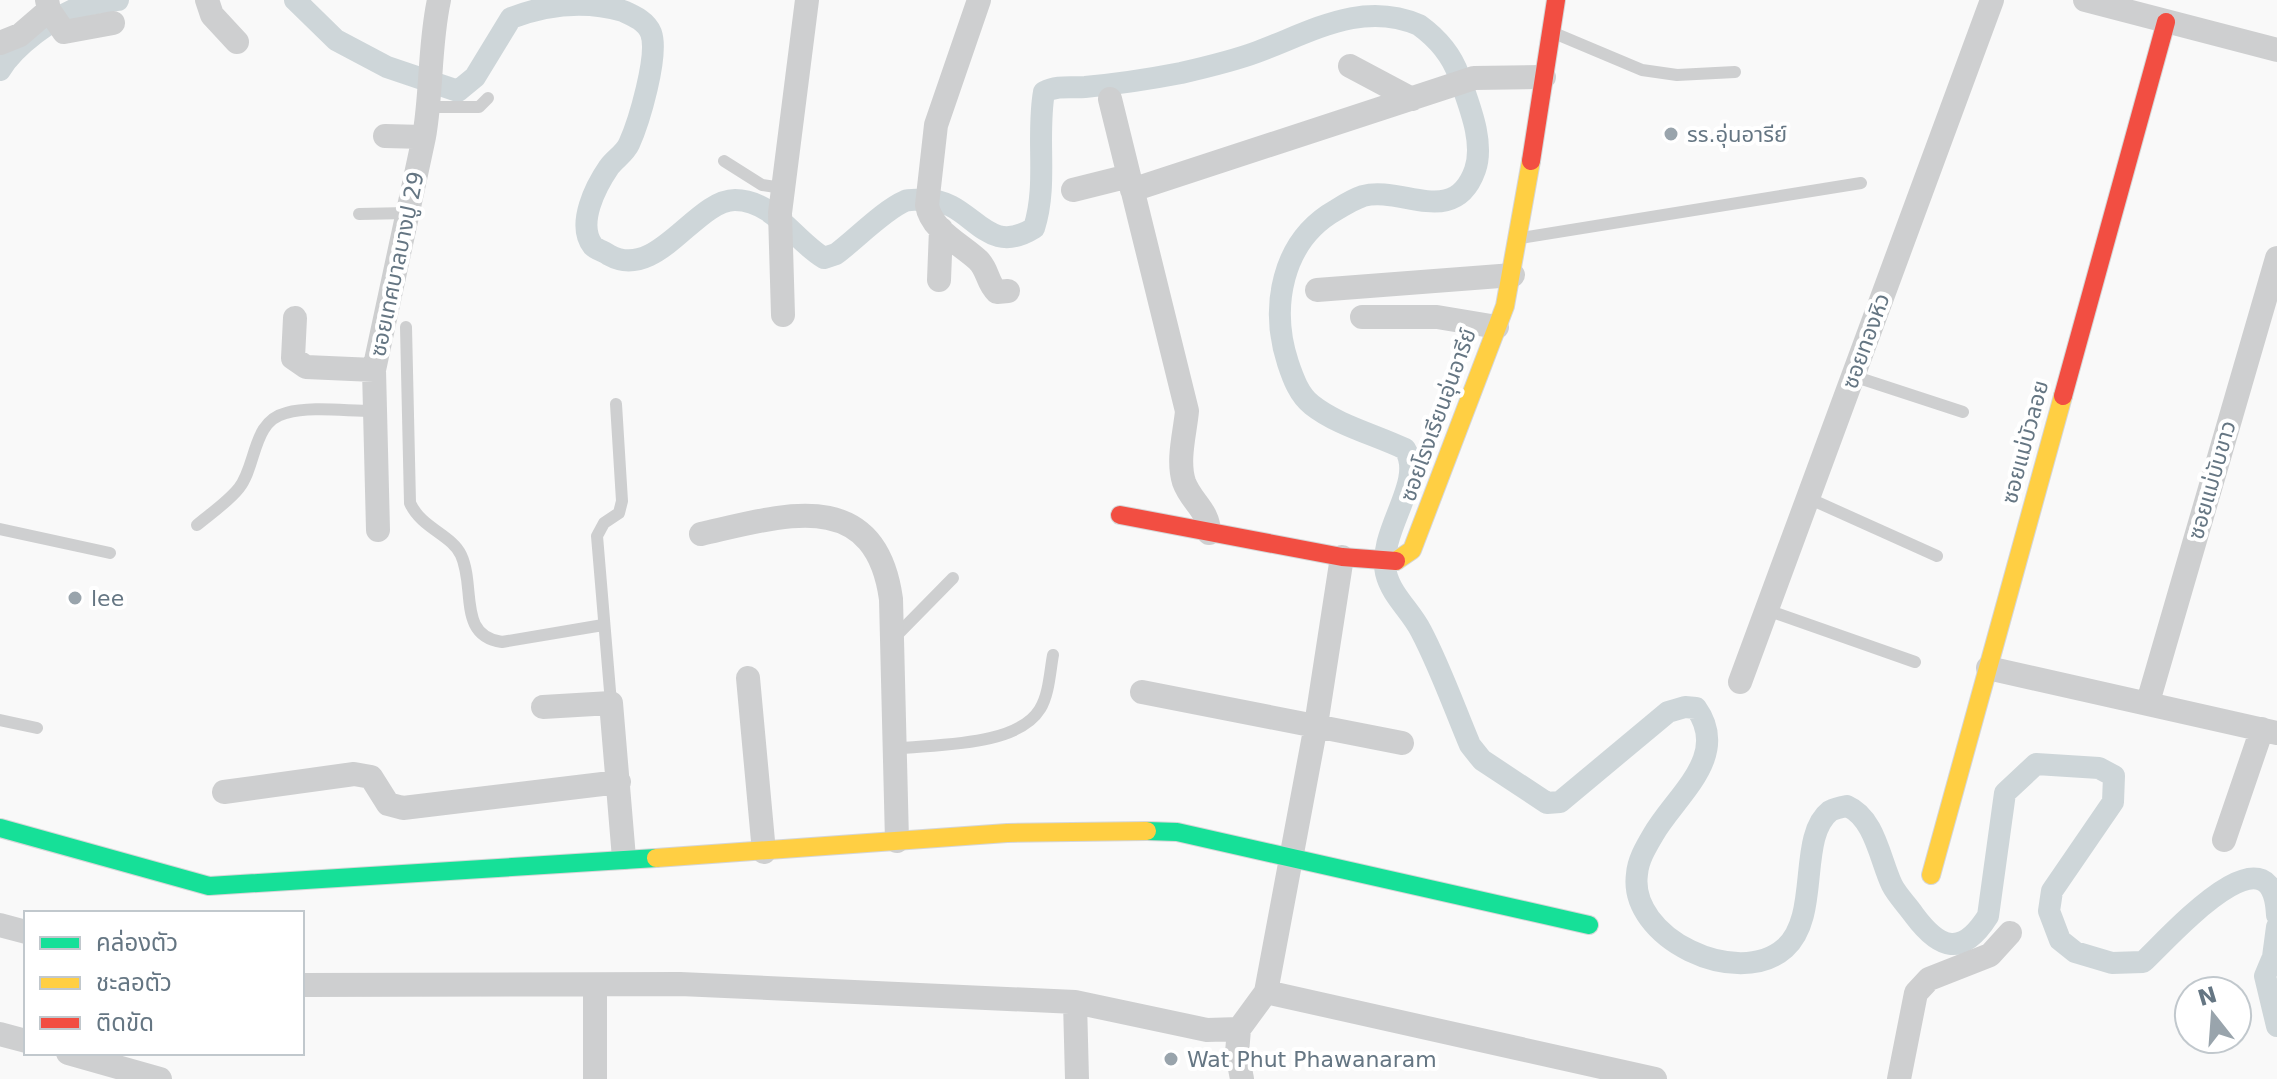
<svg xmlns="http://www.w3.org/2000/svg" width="2277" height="1079" font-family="'DejaVu Sans','Noto Sans Thai',sans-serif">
	<rect width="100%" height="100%" fill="#f9f9f9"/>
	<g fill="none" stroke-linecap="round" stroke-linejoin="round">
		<path stroke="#ced6d9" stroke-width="22" d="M295 0 336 40 387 67 458 91 475 77 511 18C548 4 585 0 623 11 634 16 646 21 651 33 659 55 639 122 629 144 625 153 615 159 609 167 596 186 576 224 593 246 596 249 605 252 609 255 657 282 695 200 735 200 773 200 795 241 824 258L836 254C855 240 884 210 905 201 910 199 919 200 924 200 973 198 983 260 1034 228 1048 185 1036 137 1044 92 1058 85 1071 88 1085 87 1117 84 1150 79 1181 73 1207 67 1233 61 1257 52 1311 32 1362 0 1419 25 1437 38 1451 53 1459 76 1468 103 1485 141 1475 170 1454 229 1401 185 1363 196 1354 199 1344 205 1336 210 1281 241 1270 308 1288 363 1293 378 1299 395 1312 405 1337 425 1376 435 1405 449 1426 482 1377 531 1386 573 1391 595 1411 611 1421 631 1440 667 1454 707 1470 745L1482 760 1547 803 1560 802 1668 712 1685 707 1696 708C1731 757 1675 796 1653 835 1646 847 1638 860 1637 874 1628 938 1738 990 1785 948 1821 916 1797 837 1830 811 1834 809 1842 807 1847 806 1875 818 1880 860 1892 885 1897 895 1907 905 1914 915 1940 950 1962 957 1988 916L2005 793 2036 764 2099 768 2114 776 2113 802 2052 891 2049 911 2060 940 2075 952 2112 963 2143 962C2170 937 2272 820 2277 915
			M0 70C15 45 53 18 80 7 91 3 106 2 118 0
			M2277 927 2273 957 2265 976 2277 1026"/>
		<defs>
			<path id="fast" d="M0 828 209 886 656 858
				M1147 831 1177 832 1589 925"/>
			<path id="slow" d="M1396 561 1412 550 1505 306 1531 161
				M656 858 1007 833 1147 831
				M1931 875 2063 396"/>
			<path id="jam" d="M1531 161 1556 0
				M2063 396 2166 22
				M1120 515 1342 557 1396 561"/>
		</defs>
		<use href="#fast" stroke="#d5d6d7" stroke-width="20"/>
		<use href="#slow" stroke="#d5d6d7" stroke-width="20"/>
		<use href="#jam" stroke="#d5d6d7" stroke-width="20"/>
		<path stroke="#cecfd0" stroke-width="12" d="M1554 33 1642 70 1677 75 1735 72
			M429 107H479L488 98
			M724 161 762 185 782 188
			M359 214 408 213
			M1521 238 1861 183
			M406 327 410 503C421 528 452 535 461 555 476 587 457 636 502 642L603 625
			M1853 376 1963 412
			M1808 498 1937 556
			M197 525C210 514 228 502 239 488 257 465 252 421 286 413 311 406 346 411 372 411
			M0 529 110 553
			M1767 610 1915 662
			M894 638 953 578
			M611 703 597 536 604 523 619 513 622 501 616 404
			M0 720 37 728
			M895 749C934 744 1017 747 1040 709 1049 695 1050 671 1053 655"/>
		<path stroke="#cecfd0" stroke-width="24" d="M207 0 212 15 237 42
			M979 0 936 125 927 205C931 230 961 244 978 260 988 269 987 283 997 292L1008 291
			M2085 0 2277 50
			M49 10 64 32 113 23
			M0 43 20 35 49 10 47 0
			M1350 66 1412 99
			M1110 99 1187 411C1185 433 1177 460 1184 482 1191 502 1209 510 1209 533
			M385 136 424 137
			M1073 190 1129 176
			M1132 190 1474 78 1544 77
			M939 280 941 229
			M1317 290 1513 275
			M783 315 780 213 807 0
			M1362 317H1437L1497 327
			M295 318 293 358 306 367 374 370
			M378 530 374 370 424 137C432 92 429 46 439 0
			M701 534C781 516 875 484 891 599L897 841
			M1988 668 2277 733
			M748 678 764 852
			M1740 682 1992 0
			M1142 692 1402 743
			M2148 702 2277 258
			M543 707 611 703 624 858
			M224 792 354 774 371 777 388 804 403 808 619 782
			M2224 840 2262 729
			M0 925 26 932
			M302 985 680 984 1075 1002 1207 1030 1239 1029 1266 992 1316 725 1342 557
			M1266 992 1655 1079
			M1075 1002 1077 1079
			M1239 1029 1237 1053 1242 1079
			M0 1034 26 1041
			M68 1053 160 1079
			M595 1079V986
			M1899 1079 1916 993 1929 979 1990 955 2010 933"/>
		<use href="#fast" stroke="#16e098" stroke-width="18"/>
		<use href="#slow" stroke="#ffcf43" stroke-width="18"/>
		<use href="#jam" stroke="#f24e42" stroke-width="18"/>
	</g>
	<g fill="#99a4ac" stroke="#fff" stroke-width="3">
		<circle cx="1671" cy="134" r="8"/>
		<circle cx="75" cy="598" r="8"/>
		<circle cx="1171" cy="1059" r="8"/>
	</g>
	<g text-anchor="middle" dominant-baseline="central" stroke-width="8" stroke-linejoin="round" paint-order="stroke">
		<g font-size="22" fill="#657683" stroke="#fff" text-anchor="start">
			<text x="1687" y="134">รร.อุ่นอารีย์</text>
			<text x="91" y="598">lee</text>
			<text x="1187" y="1059">Wat Phut Phawanaram</text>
		</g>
		<g font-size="22" fill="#657683" stroke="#fff">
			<text transform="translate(397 264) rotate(-78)">ซอยเทศบาลบางปู 29</text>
			<text transform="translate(1866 341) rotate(-70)">ซอยทองหิว</text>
			<text transform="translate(1438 415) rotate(-70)">ซอยโรงเรียนอุ่นอารีย์</text>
			<text transform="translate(2025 442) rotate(-75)">ซอยแม่บัวลอย</text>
			<text transform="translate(2212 480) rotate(-74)">ซอยแม่บับขาว</text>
		</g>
	</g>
	<rect x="24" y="911" width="280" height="144" fill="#ffffff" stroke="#c1c8cd" stroke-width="2"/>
	<rect x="40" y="937" width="40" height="12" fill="#16e098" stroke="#c1c8cd" stroke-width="2"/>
	<text x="96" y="951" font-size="24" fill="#657683">คล่องตัว</text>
	<rect x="40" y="977" width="40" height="12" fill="#ffcf43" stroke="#c1c8cd" stroke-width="2"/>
	<text x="96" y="991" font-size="24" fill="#657683">ชะลอตัว</text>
	<rect x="40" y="1017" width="40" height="12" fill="#f24e42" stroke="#c1c8cd" stroke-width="2"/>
	<text x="96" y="1031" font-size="24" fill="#657683">ติดขัด</text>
	<g transform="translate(2213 1015) rotate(343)"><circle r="38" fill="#ffffff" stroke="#c1c8cd" stroke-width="2"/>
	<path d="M0-6L14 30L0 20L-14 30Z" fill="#99a4ac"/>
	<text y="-12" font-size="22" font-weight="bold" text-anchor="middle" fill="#657683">N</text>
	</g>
</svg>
